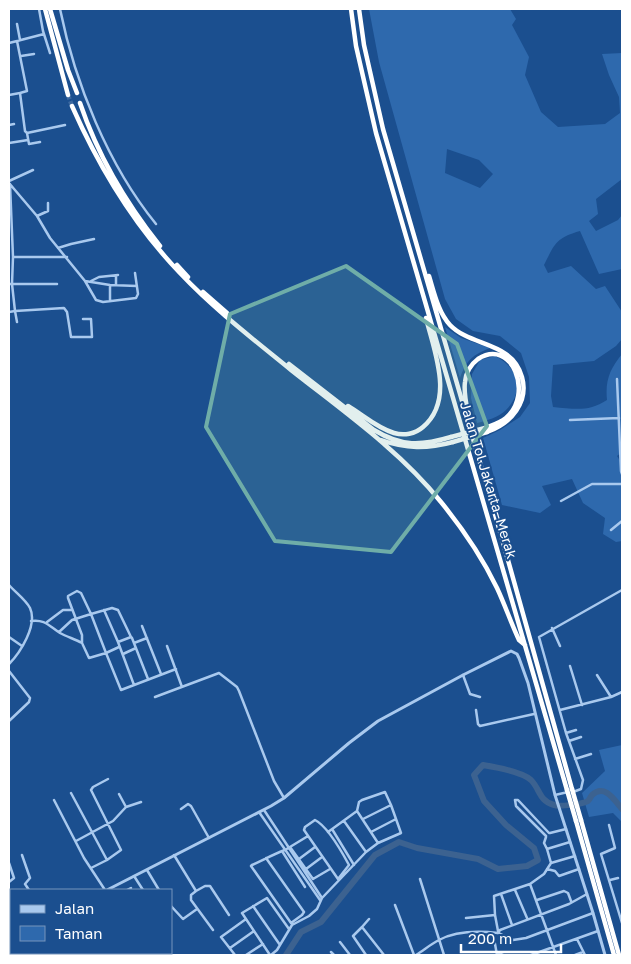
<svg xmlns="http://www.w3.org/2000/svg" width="631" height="964" font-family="'Golos Text',sans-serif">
	<rect width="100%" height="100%" fill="#1b4f8f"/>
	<path fill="#2e69ad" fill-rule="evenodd" d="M369 9H510L516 19 512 25 529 57 525 75 541 112 558 127 605 124 620 113 619 97 609 75 602 54 622 53V179L596 199 598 214 589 221 596 231 618 220 622 215V269L599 274 580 231C556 238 555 243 544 265L548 273 571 266 596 289 605 286 622 312V339L616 346 594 361 553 365 551 396 553 407C575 409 589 412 607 400 605 380 610 369 622 354V452L617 456 622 464V541L616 542 603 534 605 518 583 503 572 479 542 486 551 505 540 513 502 505 483 438 500 430 520 417 530 403 529 377 521 353 500 336 473 331 456 319 445 299 379 62ZM447 149 479 160 493 174 480 188 445 173Z
		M445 327 461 338 490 348C473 355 467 359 460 378Z
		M495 356C518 367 525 391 506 410 499 417 486 421 477 423L471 398 472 374 480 360Z
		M622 745V822L613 813 589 817 582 793 605 771 599 750Z"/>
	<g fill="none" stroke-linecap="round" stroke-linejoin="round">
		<path stroke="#3c6290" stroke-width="6" d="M286 955 301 932 321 922 375 855 399 842 417 848 478 859 498 869 527 866 538 860 534 848 506 825 484 801 474 775 483 765C495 767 522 772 531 780 540 789 539 801 554 805 559 807 583 804 588 801 590 799 591 796 592 795 605 783 615 801 622 809"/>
		<path stroke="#3d69a0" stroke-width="4.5" stroke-dasharray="4.5 2" stroke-linecap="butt" d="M68 95 72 106"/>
		<path stroke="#a9c9ee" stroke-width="2.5" d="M39 9 43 31 50 53
			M60 9C75 83 108 165 156 224
			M17 24 20 40
			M44 34 17 41 27 91 20 93 25 131 27 133 65 125
			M9 43 17 41
			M21 56 34 54
			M9 95 20 93
			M9 125 14 124
			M27 133 29 144 40 142
			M9 143 28 140
			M9 181 33 170
			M9 183 37 216 50 238 85 281 96 300 103 302 136 298 138 294 135 273
			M10 184 13 257 12 284 15 311 64 308 67 312 71 337H92L91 319H83
			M37 216 48 211V203
			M58 248 71 244 94 239
			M13 257H67
			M116 276V285
			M85 281 110 285 137 286
			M91 281 99 277 118 275
			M9 284H57
			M110 285V301
			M9 312 15 311 17 322
			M617 379 621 471 622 474
			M570 420 619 418
			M561 501 592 484H622
			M611 530 622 521
			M9 585C15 592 26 600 30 608 38 625 20 653 9 664
			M104 610 118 642 131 637 132 638 148 679
			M31 621C45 619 49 626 60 633 67 637 75 639 82 643L89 658 106 653 121 690 176 669
			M47 622 63 610H72
			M142 626 161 674
			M552 628 560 646
			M59 632 72 620 91 614 106 653 119 647
			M9 637 22 646
			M118 642 134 685
			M82 643V635L68 598V596L77 591 81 593 91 614 112 608 118 610 131 637
			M134 643 147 638
			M167 646 182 687
			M123 654 136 648
			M570 666 582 705
			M9 671 30 698 29 702 9 721
			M463 675 470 694 480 697
			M597 675 611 697
			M155 697 219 673 237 687 239 691 274 781 284 798
			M476 710 478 724 480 726 534 714
			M560 710 611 697 622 692
			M566 733 576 730
			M569 741 581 737
			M575 759 591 754
			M573 792 581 789 583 780 566 733 539 637 622 590
			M71 793 107 860
			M119 794 126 807
			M555 795 568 792
			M54 800 84 858 105 890
			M181 809 188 804 191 806 209 838
			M264 810 322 898
			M259 812 320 900
			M363 819 391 805
			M315 820C327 826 342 852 349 865L338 879 304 830 305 827Z
			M344 821 366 852
			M609 825 615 848 601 854 622 923
			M332 829 354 865
			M328 832 357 811
			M371 832 396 819
			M550 833 566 829
			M546 836 516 806 515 800H518L549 833
			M546 837 544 843 547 849
			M76 841 113 821 126 807 141 802
			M290 847 313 879 330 869
			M282 851 305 887
			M22 855 30 878 25 884 29 890
			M174 855 196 891 191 895V900L213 930
			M266 858 304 912 302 915 291 923 251 866 252 865C263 860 274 854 285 850L308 836
			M299 859 315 847
			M9 863 14 878 9 882
			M551 863 547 849 570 842
			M91 868 107 860 121 850 91 790 93 787 108 779
			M306 869 322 857
			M547 869 555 871 559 876 579 869
			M147 870 159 890
			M134 876 143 890
			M420 879 444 955
			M610 880 618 878
			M530 884 556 955
			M127 890 131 888
			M515 890 527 918
			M9 891 11 895
			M196 891 205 886H210L229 915
			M501 894 512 925
			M537 900 564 891 568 893 571 901
			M395 905 414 955
			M171 906 183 919 197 909
			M253 906 280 945
			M495 915 494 896 530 884 544 874 551 863 575 856
			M466 918 495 915 498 931
			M369 919 362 927 384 955
			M362 927 353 936 366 955
			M493 933 497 955
			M498 933 513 940 526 938 593 913
			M577 939 585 955
			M340 942 350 955
			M230 948 254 931
			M331 952 334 955
			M496 952 503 955
			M45 953 46 955
			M105 953 106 955
			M86 955 91 953
			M235 955 221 937 246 919
			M246 955 263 944
			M270 955 242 913 267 898 289 929
			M271 955 277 950 292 925 309 916 317 909 322 898 366 852 378 843 401 833 391 805 385 792 362 800 359 802 357 811 378 843
			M416 955C424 950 431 944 439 940 456 931 480 931 498 933L500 930 569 904 587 894
			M531 955 598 931
			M575 955 583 952"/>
		<path stroke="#a9c9ee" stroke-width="3" d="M107 890 271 806 284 798 349 743 378 721 463 675 511 651 517 654 519 658 528 683 555 795 593 913 605 955
			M9 933 11 932"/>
		<path stroke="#fff" stroke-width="4.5" d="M45 9 68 95
			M50 9 68 70 77 93
			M351 9 356 46 376 133 567 790
			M359 9 364 45 383 129 501 535 572 789
			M80 103C98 156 125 202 160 246
			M72 106C99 167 133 224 180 273 214 309 253 339 291 370 343 411 399 450 441 502 463 529 482 557 497 588 505 605 511 623 519 640L525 645
			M177 265 188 277
			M429 276C434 292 438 312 450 325 471 347 512 341 522 377 524 384 524 392 522 399 516 417 503 426 487 432
			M203 292 227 313
			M289 364 374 430C402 447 421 446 451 437
			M348 406C363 415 377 428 394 433 404 436 415 434 423 427 455 400 434 351 426 318
			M470 424C468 410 463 395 465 382 466 372 470 365 478 359 512 337 534 394 506 418 500 423 493 425 485 428
			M381 440C406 449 427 449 453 442
			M581 820 619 955
			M576 821 614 955"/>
		<path stroke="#fff" stroke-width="4.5" d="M451 437 485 428
			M453 442 487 432
			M572 789 581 820
			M567 790 576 821"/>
	</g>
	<path fill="#6fada8" fill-opacity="0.2" stroke="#6fada8" stroke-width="4" stroke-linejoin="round" d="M346 266 457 344 487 426 391 552 275 541 206 427 230 314Z"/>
	<g text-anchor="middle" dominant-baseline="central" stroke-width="4" stroke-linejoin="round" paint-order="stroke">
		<g font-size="14" fill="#fff" stroke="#1b4f8f">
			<text transform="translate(489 480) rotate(73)">Jalan Tol Jakarta–Merak</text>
		</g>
	</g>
	<rect width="631" height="964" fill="none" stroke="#ffffff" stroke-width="20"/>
	<rect x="10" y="889" width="162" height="65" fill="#1b4f8f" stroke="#7695bc"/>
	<rect x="20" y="905" width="25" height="8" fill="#a9c9ee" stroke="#7695bc"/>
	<text x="55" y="914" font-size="15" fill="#ffffff">Jalan</text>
	<rect x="20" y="926" width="25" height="15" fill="#2e69ad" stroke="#7695bc"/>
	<text x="55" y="939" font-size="15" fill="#ffffff">Taman</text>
	<path d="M461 944v8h100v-8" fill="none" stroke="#ffffff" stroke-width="2.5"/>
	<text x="468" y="944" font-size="15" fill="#ffffff" stroke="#1b4f8f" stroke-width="4" paint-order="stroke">200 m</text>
</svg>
